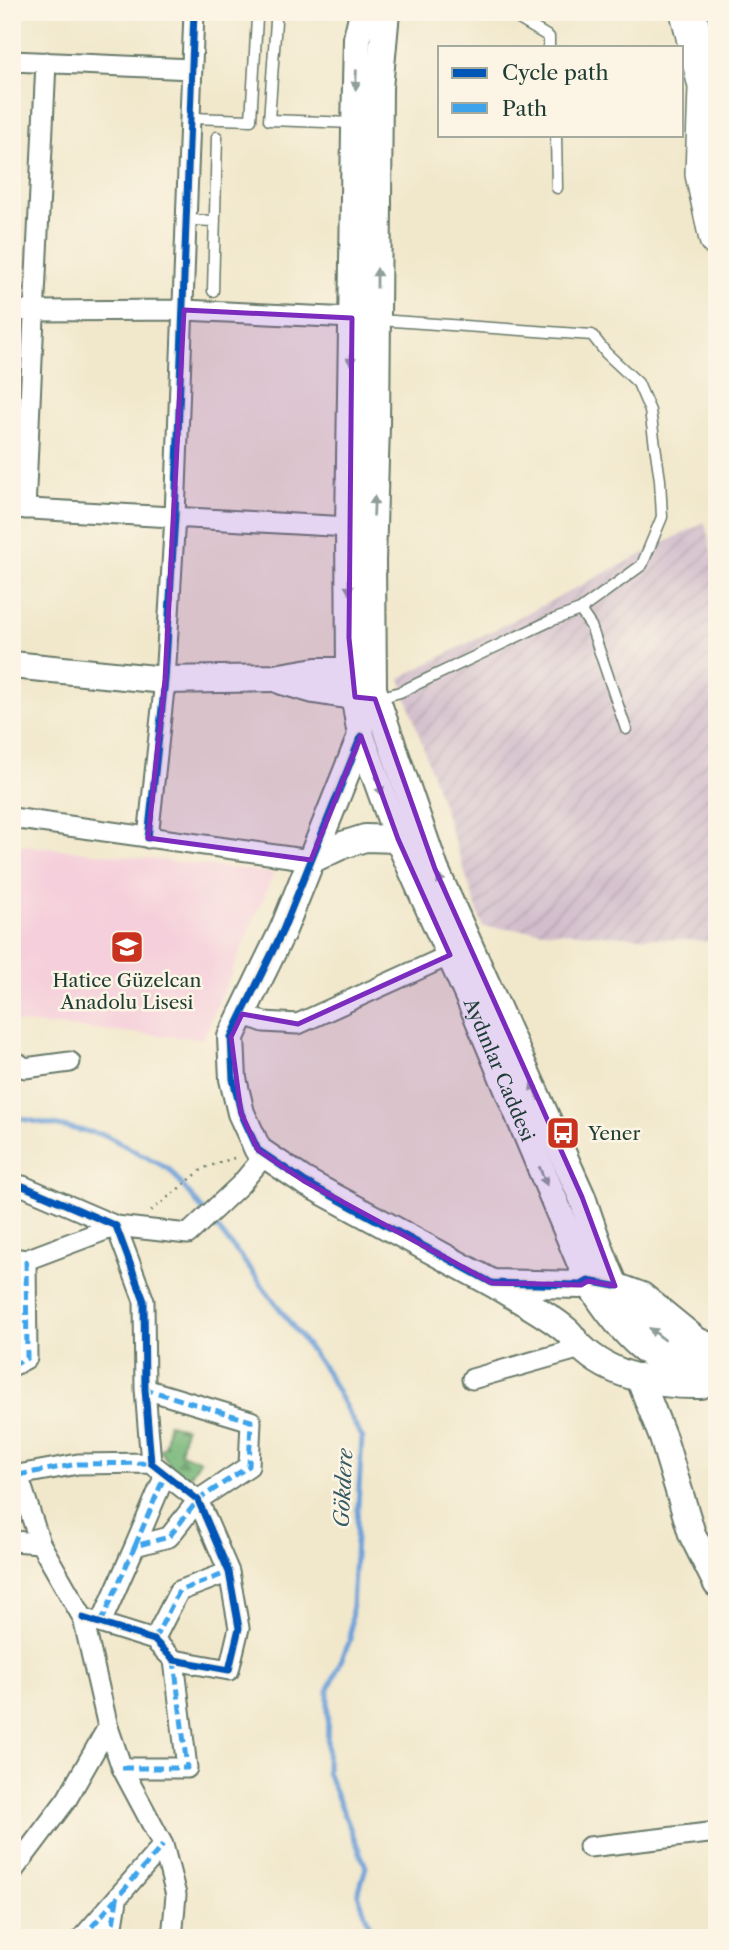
<svg xmlns="http://www.w3.org/2000/svg" width="729" height="1950" font-family="'Libre Caslon Text',serif">
	<defs>
		<pattern id="industrial-furrows" width="10" height="10" patternUnits="userSpaceOnUse" patternTransform="scale(1.75)"><rect width="10" height="10" fill="#d1bdcc"/><path d="M-1 1l2-2M0 10L10 0M9 11l2-2" fill="none" stroke="#b3a3b0"/></pattern>
		<pattern id="forest-firs" width="22" height="20" patternUnits="userSpaceOnUse" patternTransform="scale(1.75)"><rect width="22" height="20" fill="#74b577"/><path d="M5 1l3.5 6h-7zM16 11l3.5 6h-7z" fill="#5f9462"/></pattern>
	</defs>
	<rect width="100%" height="100%" fill="#fcf5e5"/>
	<filter id="ink" filterUnits="userSpaceOnUse"><feTurbulence type="fractalNoise" baseFrequency=".0143" numOctaves="2"/><feDisplacementMap in="SourceGraphic" scale="14" xChannelSelector="R" yChannelSelector="G"/><feConvolveMatrix kernelMatrix="1 2 1 2 8 2 1 2 1" color-interpolation-filters="sRGB"/></filter>
	<filter id="wash" filterUnits="userSpaceOnUse"><feTurbulence type="fractalNoise" baseFrequency=".00686" numOctaves="4" result="noise"/><feDisplacementMap in="SourceGraphic" scale="28" xChannelSelector="R" yChannelSelector="G"/><feGaussianBlur stdDeviation="1.57" result="paint"/><feColorMatrix in="noise" values="0 0 0 0 0 0 0 0 0 0 0 0 0 0 0 0 0 1.4 0 .05"/><feComposite in="paint" operator="in"/></filter>
	<g filter="url(#wash)">
		<rect width="100%" height="100%" fill="#f1e8cc"/>
		<path fill="#f5cfdb" d="M15 844 274 873 203 1039 12 1022V866Z"/>
		<path fill="url(#industrial-furrows)" d="M705 522 717 578V942L483 927 400 678Z"/>
		<path fill="url(#forest-firs)" stroke="#4a7956" stroke-width="2" d="M168 1424 185 1428 180 1453 200 1460 190 1476 178 1477 160 1450 165 1446Z"/>
		<g fill="none" stroke-linecap="round" stroke-linejoin="round">
			<path stroke="#6da0d8" stroke-width="5" d="M12 1117 105 1135 169 1169 241 1257 326 1371 362 1438 350 1640 328 1691 327 1772 366 1867 358 1894 374 1938"/>
		</g>
	</g>
	<g filter="url(#ink)">
		<g fill="none" stroke-linecap="round" stroke-linejoin="round">
			<defs>
				<path id="lane" d="M507 12 549 37V47
					M276 21 269 120 354 123
					M191 118 251 120 257 18
					M556 135 557 188
					M187 220 215 221
					M213 291 217 137
					M379 320 592 335 606 353 638 383 650 411 660 480 662 517 642 565 580 610
					M379 698 400 692 550 621 580 610 591 626 626 729"/>
				<path id="street" d="M12 61 192 69
					M12 310 34 311 184 310 352 318
					M13 508 349 527
					M25 509 46 62
					M12 818 311 860
					M148 838 165 680 175 516 194 12
					M242 1014 264 1022 298 1024 450 955
					M12 1059 25 1068 70 1062
					M12 1187 23 1186 116 1226 144 1301 145 1389 151 1463 198 1500 229 1572 239 1628 229 1670 174 1660 154 1640 83 1618
					M12 1258 26 1260 116 1226 188 1234 240 1185 265 1155
					M12 1366 27 1358 26 1260
					M472 1379 581 1348
					M12 1471 18 1475 40 1543 83 1618 108 1727 122 1768 163 1845 176 1895 172 1938
					M18 1475 78 1464 151 1463
					M12 1541 40 1543
					M135 1546 165 1475
					M101 1623 135 1546 169 1537 198 1500 249 1466 251 1421 145 1389
					M154 1640 179 1591 229 1572
					M122 1768H187L174 1660
					M589 1847 717 1832
					M12 1872 67 1799 108 1727
					M82 1938 163 1845
					M111 1938 117 1900"/>
				<g id="secondary">
					<path id="s1" d="M363 12 357 38 355 130 349 527 350 669 361 736 398 839 478 1018 588 1281C623 1337 651 1365 717 1385"/>
					<path d="M386 12 379 88 376 426 372 561 373 689 435 869 582 1197C595 1236 608 1274 627 1310L683 1355 717 1365"/>
					<path d="M12 665 165 680 274 678 316 671H366"/>
					<path d="M282 681 314 690 371 699"/>
					<path d="M361 736 283 930 231 1037 233 1079 241 1113 258 1150 304 1181 492 1283 581 1285 588 1281 615 1286 642 1296 697 1341 717 1349"/>
					<path d="M311 860 343 845 365 838 398 839"/>
					<path d="M494 1284C516 1298 548 1314 567 1331 572 1335 575 1342 581 1347 611 1377 661 1386 701 1385"/>
					<path d="M639 1377 663 1438 692 1534 717 1584"/>
				</g>
				<path id="highway" d="M688 12 712 111
					M706 88 703 174 717 239"/>
			</defs>
			<use href="#lane" stroke="#687969" stroke-width="13"/>
			<use href="#street" stroke="#687969" stroke-width="23"/>
			<use href="#secondary" stroke="#687969" stroke-width="30"/>
			<use href="#highway" stroke="#687969" stroke-width="38"/>
			<path stroke="#687969" stroke-width="2.5" stroke-dasharray="2 5" stroke-linecap="butt" d="M151 1211 204 1168 237 1157"/>
			<use href="#lane" stroke="#fff" stroke-width="10"/>
			<use href="#street" stroke="#fff" stroke-width="19"/>
			<use href="#secondary" stroke="#fff" stroke-width="26"/>
			<use href="#highway" stroke="#fff" stroke-width="35"/>
			<path stroke="#3da4eb" stroke-width="5" stroke-dasharray="10 5" stroke-linecap="butt" d="M12 1366 27 1358 26 1260
				M18 1475 78 1464 151 1463
				M135 1546 165 1475
				M101 1623 135 1546 169 1537 198 1500 249 1466 251 1421 145 1389
				M154 1640 179 1591 229 1572
				M122 1768H187L174 1660
				M82 1938 163 1845
				M111 1938 117 1899"/>
			<defs>
				<path id="cycleway" d="M361 736 283 930 231 1037 233 1079 241 1113 258 1150 304 1181 492 1283 581 1285 588 1281 615 1286
					M148 838 165 680 175 516 194 12
					M12 1187 23 1186 116 1226 144 1301 145 1389 151 1463 198 1500 229 1572 239 1628 229 1670 174 1660 154 1640 83 1618"/>
			</defs>
			<use href="#cycleway" stroke="#fcf5e5" stroke-width="11"/>
			<use href="#cycleway" stroke="#0057b8" stroke-width="7"/>
		</g>
		<defs><path id="oneway-solid" d="M-6-.8H1V-3.2L6.5 0L1 3.2V.8H-6Z" transform="scale(1.75)"/></defs>
		<g fill="#8f9e9a">
			<use href="#oneway-solid" transform="translate(356 80) rotate(92)"/>
			<use href="#oneway-solid" transform="translate(377 278) rotate(-90)"/>
			<use href="#oneway-solid" transform="translate(351 356) rotate(91)"/>
			<use href="#oneway-solid" transform="translate(374 506) rotate(-88)"/>
			<use href="#oneway-solid" transform="translate(349 584) rotate(90)"/>
			<use href="#oneway-solid" transform="translate(379 786) rotate(70)"/>
			<use href="#oneway-solid" transform="translate(442 884) rotate(-114)"/>
			<use href="#oneway-solid" transform="translate(535 1091) rotate(-114)"/>
			<use href="#oneway-solid" transform="translate(543 1176) rotate(68)"/>
			<use href="#oneway-solid" transform="translate(657 1334) rotate(-142)"/>
		</g>
	</g>
	<path fill="#7b2cbf" fill-opacity="0.2" stroke="#7b2cbf" stroke-width="5" stroke-linejoin="round" d="M184 310 352 318 349 638 355 697 375 699 435 869 582 1197 615 1286 588 1281 581 1285 492 1283 304 1181 258 1150 241 1113 231 1037 242 1014 298 1024 450 955 398 839 361 736 311 860 148 838 165 680Z"/>
	<defs>
		<symbol id="school-square" viewBox="-11 -11 22 22"><rect x="-9" y="-9" width="18" height="18" rx="4" fill="#c8321e" stroke="#fcf5e5"/><path d="M0-5L7-2L0 1L-7-2ZM-4 1L0 2.5L4 1V4Q0 6-4 4Z" fill="#fff"/></symbol>
		<symbol id="bus-square" viewBox="-11 -11 22 22"><rect x="-9" y="-9" width="18" height="18" rx="4" fill="#c8321e" stroke="#fcf5e5"/><path d="M-5-6H5V4H4V6H2V4H-2V6H-4V4H-5ZM-3.5-4V0h7V-4ZM-3.5 1.2v1.5H-2V1.2ZM2 1.2v1.5H3.5V1.2Z" fill="#fff"/></symbol>
	</defs>
	<g fill-rule="evenodd">
		<use href="#school-square" x="108" y="928" width="38" height="38"/>
		<use href="#bus-square" x="544" y="1114" width="38" height="38"/>
	</g>
	<g text-anchor="middle" dominant-baseline="central" stroke-width="5" stroke-linejoin="round" paint-order="stroke">
		<g font-size="19" fill="#1f3d34" stroke="#fcf5e5">
			<text x="127" y="980">Hatice Güzelcan<tspan x="127" dy="22">Anadolu Lisesi</tspan></text>
			<text x="588" y="1133" text-anchor="start">Yener</text>
		</g>
		<g font-size="19" fill="#1f3d34" stroke="#fcf5e5">
			<text stroke="none"><textPath href="#s1" startOffset="1087">Aydınlar Caddesi</textPath></text>
		</g>
		<g font-size="21" font-style="italic" fill="#365b65" stroke="#fcf5e5">
			<text transform="translate(343 1488) rotate(-87)">Gökdere</text>
		</g>
	</g>
	<rect width="729" height="1950" fill="none" stroke="#fcf5e5" stroke-width="42"/>
	<rect x="438" y="46" width="245" height="91" fill="#fcf5e5" stroke="#a4ab9e" stroke-width="2"/>
	<rect x="452" y="68" width="35" height="10" fill="#0057b8" stroke="#a4ab9e" stroke-width="2"/>
	<text x="502" y="80" font-size="21" fill="#1f3d34">Cycle path</text>
	<rect x="452" y="103" width="35" height="10" fill="#3da4eb" stroke="#a4ab9e" stroke-width="2"/>
	<text x="502" y="116" font-size="21" fill="#1f3d34">Path</text>
</svg>
